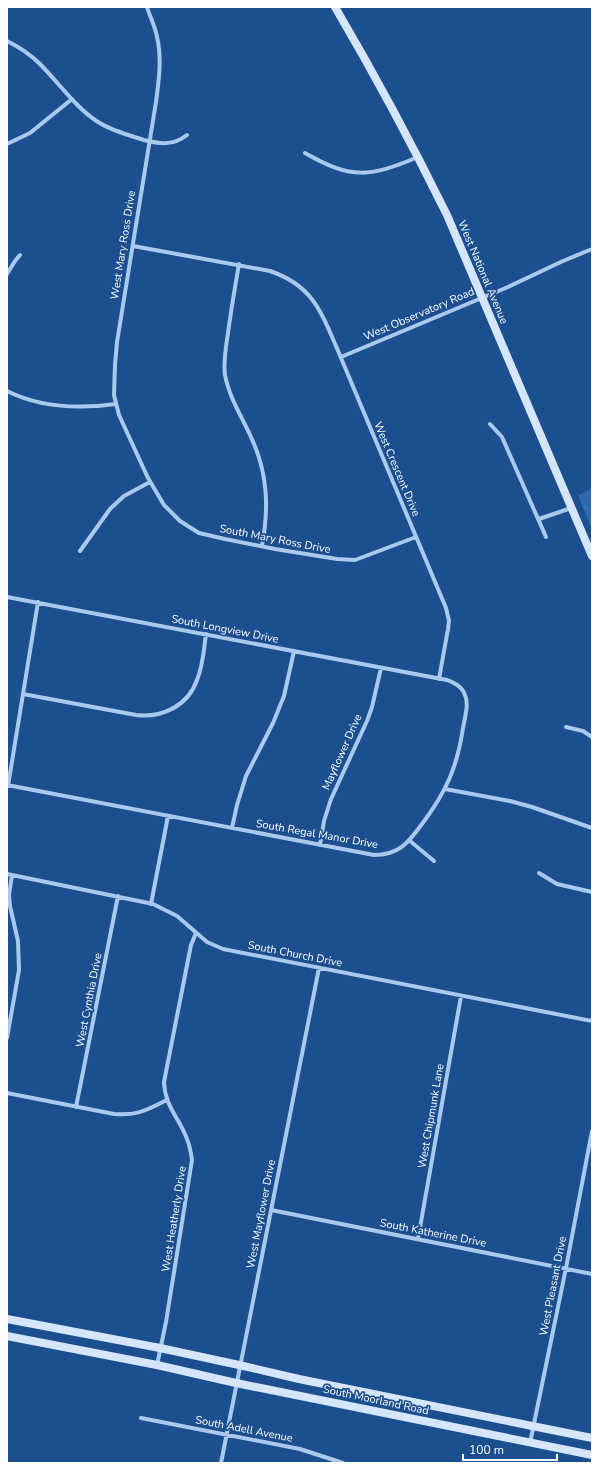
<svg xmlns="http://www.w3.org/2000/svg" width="599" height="1470" font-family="'Nunito Sans',sans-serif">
	<defs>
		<pattern id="park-crowns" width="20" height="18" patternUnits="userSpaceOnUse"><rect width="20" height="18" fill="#2e69ad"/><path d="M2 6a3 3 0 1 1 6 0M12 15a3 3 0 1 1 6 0" fill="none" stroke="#4d80b9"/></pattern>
	</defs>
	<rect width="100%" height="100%" fill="#1b4f8f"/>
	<path fill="url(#park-crowns)" d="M592 489V530L578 495Z"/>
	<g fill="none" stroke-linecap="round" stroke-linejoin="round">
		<path stroke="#a9c9ee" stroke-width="4" d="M147 7C150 17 155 26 157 37 162 58 159 80 156 102L117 342 115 365 114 395 119 415 148 478 164 505 180 521 199 533 225 539 275 549 337 559 355 560 416 537
			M7 41C19 47 30 54 40 64 59 83 75 107 98 122 112 131 128 135 144 140 160 144 173 146 187 135
			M7 144 30 133 72 99
			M305 153C352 180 370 177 418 157
			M133 246 270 271C311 285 320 309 336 346L446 608 449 621 448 629 439 679
			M239 264C235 287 231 310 228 333 226 347 223 362 225 375 229 397 242 417 251 437 268 473 269 508 262 546
			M7 274 15 261 20 255
			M341 357 508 287 563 261 592 249
			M7 391C41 408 80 409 116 404
			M490 424 502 437 546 537
			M539 519 571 508
			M80 551 110 509 124 496 150 482
			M7 597 447 680C454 683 462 686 465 695 469 704 465 717 463 728 457 768 446 792 422 824 408 843 399 855 374 855L7 785
			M23 694 136 715C162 718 188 706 197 680 203 666 204 649 206 634
			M566 727 583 731 592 737
			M8 786 38 602
			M445 789 510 801 532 807 592 828
			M232 828 237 805 246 776 273 723 284 696 294 651
			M410 841 434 861
			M320 845 324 821 331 799 367 721 372 707 381 668
			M539 873 557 884 592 892
			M7 874 153 904 177 916 207 942 223 949 592 1021
			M151 904 168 816
			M7 1038 19 970 18 941 10 906 9 895 12 875
			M7 1093 114 1114C138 1116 146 1110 167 1100
			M76 1107 118 896
			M271 1210 592 1274
			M418 1239 461 996
			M157 1365 166 1322 192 1160C191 1153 190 1146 187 1139 179 1117 165 1107 164 1082L191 945 196 933
			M141 1418 300 1449 343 1463
			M530 1443 566 1268 592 1131
			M221 1463 319 968"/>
		<path stroke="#d6e6fa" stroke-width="8" d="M335 7C375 75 412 144 447 215L592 556
			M7 1319 160 1348 239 1365 299 1379 592 1438
			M7 1336 157 1365 236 1383 592 1455"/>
	</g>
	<g text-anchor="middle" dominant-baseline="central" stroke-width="3.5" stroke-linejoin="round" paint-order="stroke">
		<g font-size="11" fill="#fff" stroke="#1b4f8f">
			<text transform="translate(123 245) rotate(-81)">West Mary Ross Drive</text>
			<text transform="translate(483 272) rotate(67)">West National Avenue</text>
			<text transform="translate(419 314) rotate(-23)">West Observatory Road</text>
			<text transform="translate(397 469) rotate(67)">West Crescent Drive</text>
			<text transform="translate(275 539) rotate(11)">South Mary Ross Drive</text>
			<text transform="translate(225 629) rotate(11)">South Longview Drive</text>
			<text transform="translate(342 752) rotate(-66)">Mayflower Drive</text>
			<text transform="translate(317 834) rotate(10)">South Regal Manor Drive</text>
			<text transform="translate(295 954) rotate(11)">South Church Drive</text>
			<text transform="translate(89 1000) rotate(-79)">West Cynthia Drive</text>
			<text transform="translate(431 1116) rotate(-80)">West Chipmunk Lane</text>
			<text transform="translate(261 1214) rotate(-79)">West Mayflower Drive</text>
			<text transform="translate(174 1219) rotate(-81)">West Heatherly Drive</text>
			<text transform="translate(433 1233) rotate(11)">South Katherine Drive</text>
			<text transform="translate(553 1286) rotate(-79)">West Pleasant Drive</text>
			<text transform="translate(376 1400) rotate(12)">South Moorland Road</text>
			<text transform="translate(244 1429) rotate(11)">South Adell Avenue</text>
		</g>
	</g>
	<rect width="599" height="1470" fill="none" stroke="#ffffff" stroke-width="16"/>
	<path d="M463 1454v6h94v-6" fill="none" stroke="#ffffff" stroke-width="2"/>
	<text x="469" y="1454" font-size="12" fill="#ffffff" stroke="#1b4f8f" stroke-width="3" paint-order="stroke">100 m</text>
</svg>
